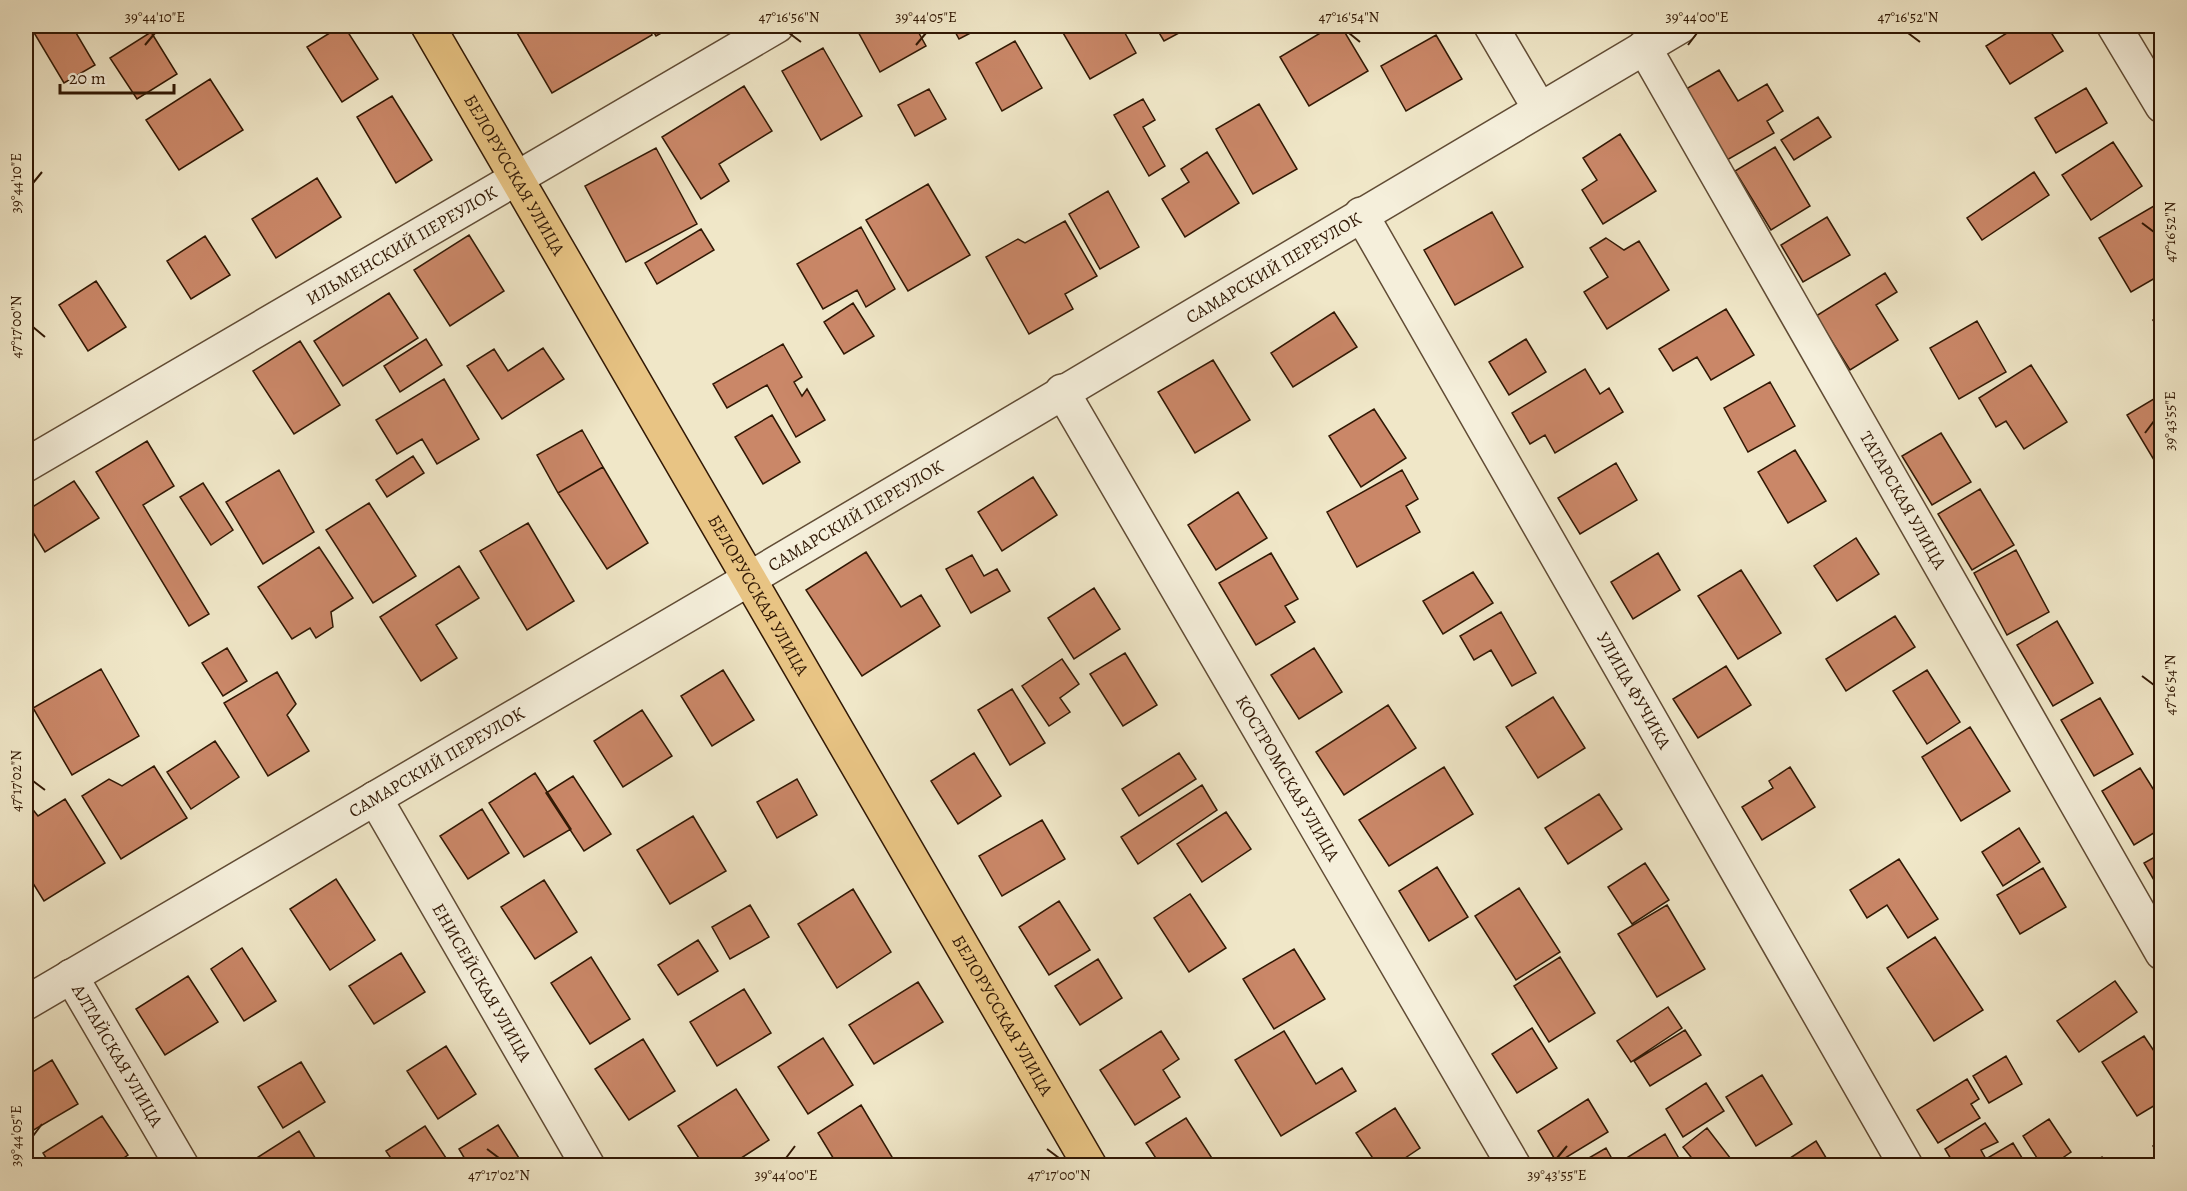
<svg xmlns="http://www.w3.org/2000/svg" width="2187" height="1191" font-family="Alegreya,serif">
	<rect width="100%" height="100%" fill="#f0e7c8"/>
	<filter id="stains"><feTurbulence type="fractalNoise" baseFrequency=".00333" numOctaves="4"/><feColorMatrix values="0 0 0 0 .2 0 0 0 0 .09 0 0 0 0 .02 0 0 0 .5 -.17"/></filter>
	<radialGradient id="worn" r=".72"><stop offset=".6" stop-color="#630" stop-opacity="0"/><stop offset="1" stop-color="#630" stop-opacity=".3"/></radialGradient>
	<path fill="#ca8768" stroke="#311804" stroke-width="1.5" d="M30 26H72L95 65 64 83Z
		M341 26H344L378 79 342 102 307 47Z
		M513 26H647L652 35 552 93Z
		M650 26H674L656 36Z
		M860 26H915L926 46 880 72 856 28Z
		M952 26H984L959 39Z
		M1059 26H1121L1136 53 1090 79Z
		M1155 26H1192L1164 41Z
		M1332 26H1341L1368 71 1309 106 1280 57Z
		M1523 26H1541L1527 33Z
		M2018 26H2047L2063 51 2010 84 1986 46Z
		M151 32 177 74 137 99 110 58Z
		M1436 35 1462 79 1406 111 1381 66Z
		M1015 41 1042 88 1002 111 976 63Z
		M823 48 862 116 821 140 782 71Z
		M1719 70 1738 101 1767 84 1783 111 1767 121 1774 133 1727 160 1686 89Z
		M210 79 243 130 179 170 146 120Z
		M744 86 772 131 719 164 729 181 701 199 662 137Z
		M2086 88 2107 123 2056 153 2035 118Z
		M929 89 946 119 915 136 898 105Z
		M392 96 432 160 396 183 357 117Z
		M1143 99 1155 120 1143 127 1165 166 1149 176 1114 115Z
		M1259 104 1297 169 1253 194 1216 129Z
		M1818 117 1831 137 1794 160 1781 140Z
		M1620 134 1656 191 1603 224 1582 190 1597 180 1583 158Z
		M2113 142 2142 186 2091 220 2062 175Z
		M1775 147 1810 206 1771 230 1735 171Z
		M656 148 697 224 626 262 585 186Z
		M1207 152 1239 203 1185 237 1162 199 1189 182 1181 169Z
		M2034 172 2049 195 1982 240 1967 218Z
		M317 178 341 217 276 258 252 219Z
		M928 184 970 255 908 291 866 220Z
		M1108 191 1139 247 1100 269 1069 214Z
		M2159 203 2162 208V274L2131 292 2099 238Z
		M1492 212 1523 267 1455 305 1424 250Z
		M1827 217 1850 255 1803 282 1781 245Z
		M1065 221 1097 276 1065 294 1073 309 1029 334 986 257 1018 239 1025 243Z
		M861 227 895 289 866 307 857 290 823 309 797 264Z
		M701 229 714 250 657 284 645 263Z
		M469 235 504 291 450 326 414 270Z
		M205 236 230 275 191 299 167 261Z
		M1606 238 1624 250 1639 241 1669 290 1607 329 1584 292 1608 277 1590 248Z
		M1885 273 1897 292 1876 305 1898 340 1850 370 1816 316Z
		M96 281 126 327 88 351 59 305Z
		M389 293 418 338 343 386 314 341Z
		M853 303 874 336 844 354 824 322Z
		M1726 309 1754 355 1711 380 1697 357 1673 371 1659 349Z
		M1334 312 1357 347 1293 387 1271 353Z
		M2162 316V335L2153 320Z
		M1977 321 2006 372 1959 399 1930 348Z
		M426 339 442 365 400 392 384 366Z
		M1526 339 1546 372 1509 395 1489 362Z
		M300 341 340 405 294 434 253 371Z
		M783 344 802 377 794 382 802 396 807 389 825 420 796 437 767 385 727 408 713 384Z
		M543 348 564 379 502 419 467 366 494 349 508 371Z
		M1213 360 1250 420 1195 453 1158 392Z
		M2031 365 2067 422 2024 449 2006 421 1996 427 1979 398Z
		M1585 369 1600 394 1609 388 1623 412 1555 453 1545 435 1530 444 1512 413Z
		M444 379 479 439 437 464 422 439 397 454 376 420Z
		M1770 382 1795 426 1748 452 1724 408Z
		M2162 394V455L2154 460 2127 415Z
		M1374 409 1406 458 1361 487 1329 436Z
		M772 415 800 462 763 484 735 437Z
		M582 430 603 467 558 493 537 455Z
		M1941 433 1971 482 1932 505 1902 456Z
		M147 441 174 486 143 505 209 614 189 626 96 472Z
		M1795 450 1826 501 1788 523 1758 472Z
		M413 456 424 473 387 497 376 480Z
		M1616 463 1637 500 1580 534 1558 498Z
		M603 467 648 543 607 569 558 493Z
		M279 470 314 532 263 564 226 502Z
		M1402 470 1418 499 1406 506 1420 532 1357 567 1327 512Z
		M1033 477 1057 515 1002 551 978 512Z
		M74 481 99 518 45 552 26 521V511Z
		M203 483 233 530 211 545 180 497Z
		M1980 489 2014 545 1972 570 1938 514Z
		M1238 492 1267 538 1216 570 1188 525Z
		M369 503 416 576 373 603 326 530Z
		M528 523 574 601 527 630 480 551Z
		M1856 538 1879 574 1837 601 1814 566Z
		M319 547 353 598 331 612 333 627 316 638 310 628 292 639 258 587Z
		M2016 550 2049 612 2007 635 1974 573Z
		M866 552 901 607 921 595 940 626 862 676 806 590Z
		M1271 553 1298 599 1285 606 1295 622 1256 645 1219 583Z
		M1658 553 1680 590 1633 619 1611 582Z
		M972 555 984 576 997 569 1010 591 971 613 946 569Z
		M459 566 479 598 436 625 457 658 421 681 380 617Z
		M1741 570 1781 633 1738 659 1698 596Z
		M1473 572 1493 603 1443 634 1423 601Z
		M1094 588 1120 629 1074 659 1048 618Z
		M1501 612 1536 673 1512 686 1491 650 1474 660 1460 636Z
		M1895 616 1915 647 1846 691 1826 659Z
		M2057 621 2093 683 2053 706 2017 645Z
		M227 648 247 681 223 696 202 663Z
		M1314 648 1342 692 1299 719 1271 675Z
		M1125 653 1157 705 1123 726 1090 674Z
		M1062 659 1079 684 1060 698 1070 712 1049 726 1022 686Z
		M1726 666 1751 705 1698 738 1673 699Z
		M101 669 139 736 72 775 33 708Z
		M723 670 754 720 712 746 681 696Z
		M1927 670 1960 722 1927 744 1893 691Z
		M277 672 296 704 287 715 309 751 268 776 224 703Z
		M1012 689 1045 743 1010 765 978 710Z
		M1553 697 1585 748 1538 778 1506 727Z
		M2100 698 2133 754 2094 776 2061 720Z
		M1388 705 1416 748 1344 795 1316 752Z
		M642 710 672 756 623 787 594 741Z
		M1970 727 2010 791 1961 821 1922 757Z
		M215 741 239 777 191 809 167 772Z
		M974 753 1001 796 958 824 931 781Z
		M1179 753 1196 779 1139 816 1122 789Z
		M154 766 187 818 121 859 82 796 109 779 122 786Z
		M1444 767 1473 814 1389 866 1359 820Z
		M1790 767 1815 807 1762 840 1742 807 1773 788 1769 781Z
		M2140 768 2162 803V828L2134 845 2102 791Z
		M535 773 571 829 524 857 489 803Z
		M573 776 611 834 584 851 546 793Z
		M797 779 817 815 777 838 757 802Z
		M1202 785 1217 810 1138 864 1121 837Z
		M1599 794 1622 829 1568 864 1545 828Z
		M65 799 105 863 44 901 26 872V801L38 816Z
		M482 809 509 853 468 879 440 836Z
		M1226 812 1251 849 1202 882 1177 844Z
		M693 816 726 871 670 904 637 850Z
		M1042 820 1065 859 1002 896 979 856Z
		M2019 828 2040 862 2003 886 1982 852Z
		M2162 853V894L2144 863Z
		M1899 859 1938 919 1908 938 1887 905 1867 918 1850 890Z
		M1645 863 1669 900 1632 924 1608 887Z
		M1437 867 1468 917 1429 941 1399 891Z
		M2043 868 2066 907 2020 934 1997 895Z
		M336 879 375 940 330 970 290 909Z
		M544 880 577 932 535 959 501 907Z
		M1519 888 1560 952 1516 980 1475 916Z
		M853 889 891 952 837 988 798 924Z
		M1190 894 1226 948 1189 972 1154 918Z
		M1059 901 1090 950 1049 975 1019 927Z
		M750 905 769 937 730 959 712 927Z
		M1667 905 1705 969 1657 997 1618 934Z
		M1935 937 1983 1010 1934 1041 1887 968Z
		M698 940 718 971 678 995 658 965Z
		M242 948 276 1001 244 1021 211 969Z
		M1294 949 1325 999 1274 1029 1243 979Z
		M401 953 425 992 374 1024 349 986Z
		M591 957 630 1019 590 1044 551 983Z
		M1560 957 1595 1013 1549 1042 1514 986Z
		M1098 959 1122 998 1080 1025 1055 986Z
		M188 976 218 1022 165 1055 136 1009Z
		M2115 981 2137 1012 2079 1052 2057 1021Z
		M918 982 943 1022 874 1064 849 1025Z
		M744 989 771 1033 717 1066 690 1022Z
		M1668 1007 1682 1028 1631 1062 1617 1041Z
		M1532 1028 1557 1068 1517 1093 1492 1054Z
		M1685 1030 1701 1055 1650 1086 1634 1061Z
		M1161 1031 1179 1059 1163 1070 1180 1097 1135 1125 1100 1070Z
		M1284 1031 1316 1084 1342 1068 1356 1091 1281 1136 1235 1060Z
		M2144 1036 2162 1063V1101L2137 1116 2102 1062Z
		M823 1038 853 1085 808 1114 778 1067Z
		M643 1039 675 1091 629 1120 595 1069Z
		M446 1046 476 1094 438 1119 407 1071Z
		M2006 1056 2022 1084 1989 1103 1973 1076Z
		M52 1060 78 1104 32 1131 26 1121V1076Z
		M301 1062 325 1102 283 1128 258 1087Z
		M1762 1075 1792 1124 1756 1146 1726 1097Z
		M1967 1079 1979 1099 1971 1104 1980 1118 1938 1143 1917 1110Z
		M1706 1083 1724 1111 1683 1137 1666 1109Z
		M736 1089 769 1140 729 1166H704L678 1126Z
		M1588 1099 1608 1132 1557 1163 1538 1131Z
		M861 1105 892 1157 879 1166H838L818 1133Z
		M1395 1108 1420 1148 1393 1166H1378L1356 1133Z
		M102 1116 128 1155 112 1166H51L43 1153Z
		M1186 1118 1217 1166H1161L1146 1143Z
		M2049 1119 2071 1152 2051 1166H2042L2023 1136Z
		M1985 1123 1998 1142 1981 1150 1986 1159 2013 1143 2027 1166H1955L1945 1149Z
		M498 1125 524 1166H469L459 1149Z
		M425 1126 448 1161 440 1166H396L386 1151Z
		M1707 1128 1731 1159 1722 1166H1698L1683 1147Z
		M299 1131 320 1166H259L255 1159Z
		M1665 1134 1681 1162 1675 1166H1622L1620 1162Z
		M2162 1140V1159L2153 1146Z
		M1816 1141 1831 1166H1778Z
		M1606 1148 1616 1166H1575Z
		M2156 1156 2162 1166H2141Z
		M2102 1157 2108 1166H2088Z"/>
	<g fill="none" stroke-linecap="round" stroke-linejoin="round">
		<defs>
			<g id="minor">
				<path d="M1491 26 1539 108"/>
				<path d="M2114 26 2162 106"/>
				<path id="s1" d="M1644 47 2162 953"/>
				<path id="s2" d="M1361 214 1906 1166"/>
				<path id="s3" d="M1062 391 1514 1166"/>
				<path id="s4" d="M26 465 777 26"/>
				<path id="s5" d="M375 798 588 1166"/>
				<path id="s6" d="M71 976 182 1166"/>
				<path id="s7" d="M26 1003 749 579 1681 26"/>
			</g>
			<g id="major">
				<path id="s8" d="M428 26 1090 1166"/>
			</g>
		</defs>
		<use href="#minor" stroke="#614c35" stroke-width="36"/>
		<use href="#major" stroke="#311804" stroke-width="36"/>
		<use href="#minor" stroke="#f5efdb" stroke-width="33"/>
		<use href="#major" stroke="#e8c484" stroke-width="33"/>
	</g>
	<path fill="none" stroke="#311804" stroke-width="2" d="M789 33 801 42M1349 33 1360 42M1908 33 1920 42M145 45 155 33M916 45 926 33M1688 45 1697 33M33 183 42 172M2142 223 2154 232M33 327 45 337M2145 433 2154 421M2142 676 2154 685M33 781 45 790M33 1136 42 1124M487 1149 499 1158M1047 1149 1059 1158M786 1158 795 1146M1557 1158 1567 1146"/>
	<g text-anchor="middle" dominant-baseline="central" stroke-width="5" stroke-linejoin="round" paint-order="stroke">
		<g font-size="18" fill="#311804" stroke="#f5efdb">
			<text stroke="none"><textPath href="#s8" startOffset="172">БЕЛОРУССКАЯ УЛИЦА</textPath></text>
			<text stroke="none"><textPath href="#s4" startOffset="435">ИЛЬМЕНСКИЙ ПЕРЕУЛОК</textPath></text>
			<text stroke="none"><textPath href="#s7" startOffset="1448">САМАРСКИЙ ПЕРЕУЛОК</textPath></text>
			<text stroke="none"><textPath href="#s1" startOffset="522">ТАТАРСКАЯ УЛИЦА</textPath></text>
			<text stroke="none"><textPath href="#s7" startOffset="962">САМАРСКИЙ ПЕРЕУЛОК</textPath></text>
			<text stroke="none"><textPath href="#s8" startOffset="658">БЕЛОРУССКАЯ УЛИЦА</textPath></text>
			<text stroke="none"><textPath href="#s2" startOffset="549">УЛИЦА ФУЧИКА</textPath></text>
			<text stroke="none"><textPath href="#s7" startOffset="476">САМАРСКИЙ ПЕРЕУЛОК</textPath></text>
			<text stroke="none"><textPath href="#s3" startOffset="448">КОСТРОМСКАЯ УЛИЦА</textPath></text>
			<text stroke="none"><textPath href="#s5" startOffset="213">ЕНИСЕЙСКАЯ УЛИЦА</textPath></text>
			<text stroke="none"><textPath href="#s8" startOffset="1144">БЕЛОРУССКАЯ УЛИЦА</textPath></text>
			<text stroke="none"><textPath href="#s6" startOffset="92">АЛТАЙСКАЯ УЛИЦА</textPath></text>
		</g>
	</g>
	<rect width="2187" height="1191" fill="none" stroke="#f0e7c8" stroke-width="66"/>
	<path d="M60 84v9h114v-9" fill="none" stroke="#311804" stroke-width="3"/>
	<text x="69" y="84" font-size="18" fill="#311804" stroke="#f5efdb" stroke-width="4.5" paint-order="stroke">20 m</text>
	<rect x="33" y="33" width="2121" height="1125" fill="none" stroke="#311804" stroke-width="2"/>
	<g font-size="15" text-anchor="middle" fill="#311804">
		<text x="155" y="22">39°44'10"E</text>
		<text x="789" y="22">47°16'56"N</text>
		<text x="926" y="22">39°44'05"E</text>
		<text x="1349" y="22">47°16'54"N</text>
		<text x="1697" y="22">39°44'00"E</text>
		<text x="1908" y="22">47°16'52"N</text>
		<text transform="translate(16 183) rotate(-90)" y="5">39°44'10"E</text>
		<text transform="translate(2170 232) rotate(-90)" y="5">47°16'52"N</text>
		<text transform="translate(16 327) rotate(-90)" y="5">47°17'00"N</text>
		<text transform="translate(2170 421) rotate(-90)" y="5">39°43'55"E</text>
		<text transform="translate(2170 685) rotate(-90)" y="5">47°16'54"N</text>
		<text transform="translate(16 781) rotate(-90)" y="5">47°17'02"N</text>
		<text transform="translate(16 1136) rotate(-90)" y="5">39°44'05"E</text>
		<text x="499" y="1180">47°17'02"N</text>
		<text x="786" y="1180">39°44'00"E</text>
		<text x="1059" y="1180">47°17'00"N</text>
		<text x="1557" y="1180">39°43'55"E</text>
	</g>
	<rect width="100%" height="100%" filter="url(#stains)"/>
	<rect width="100%" height="100%" fill="url(#worn)"/>
</svg>
